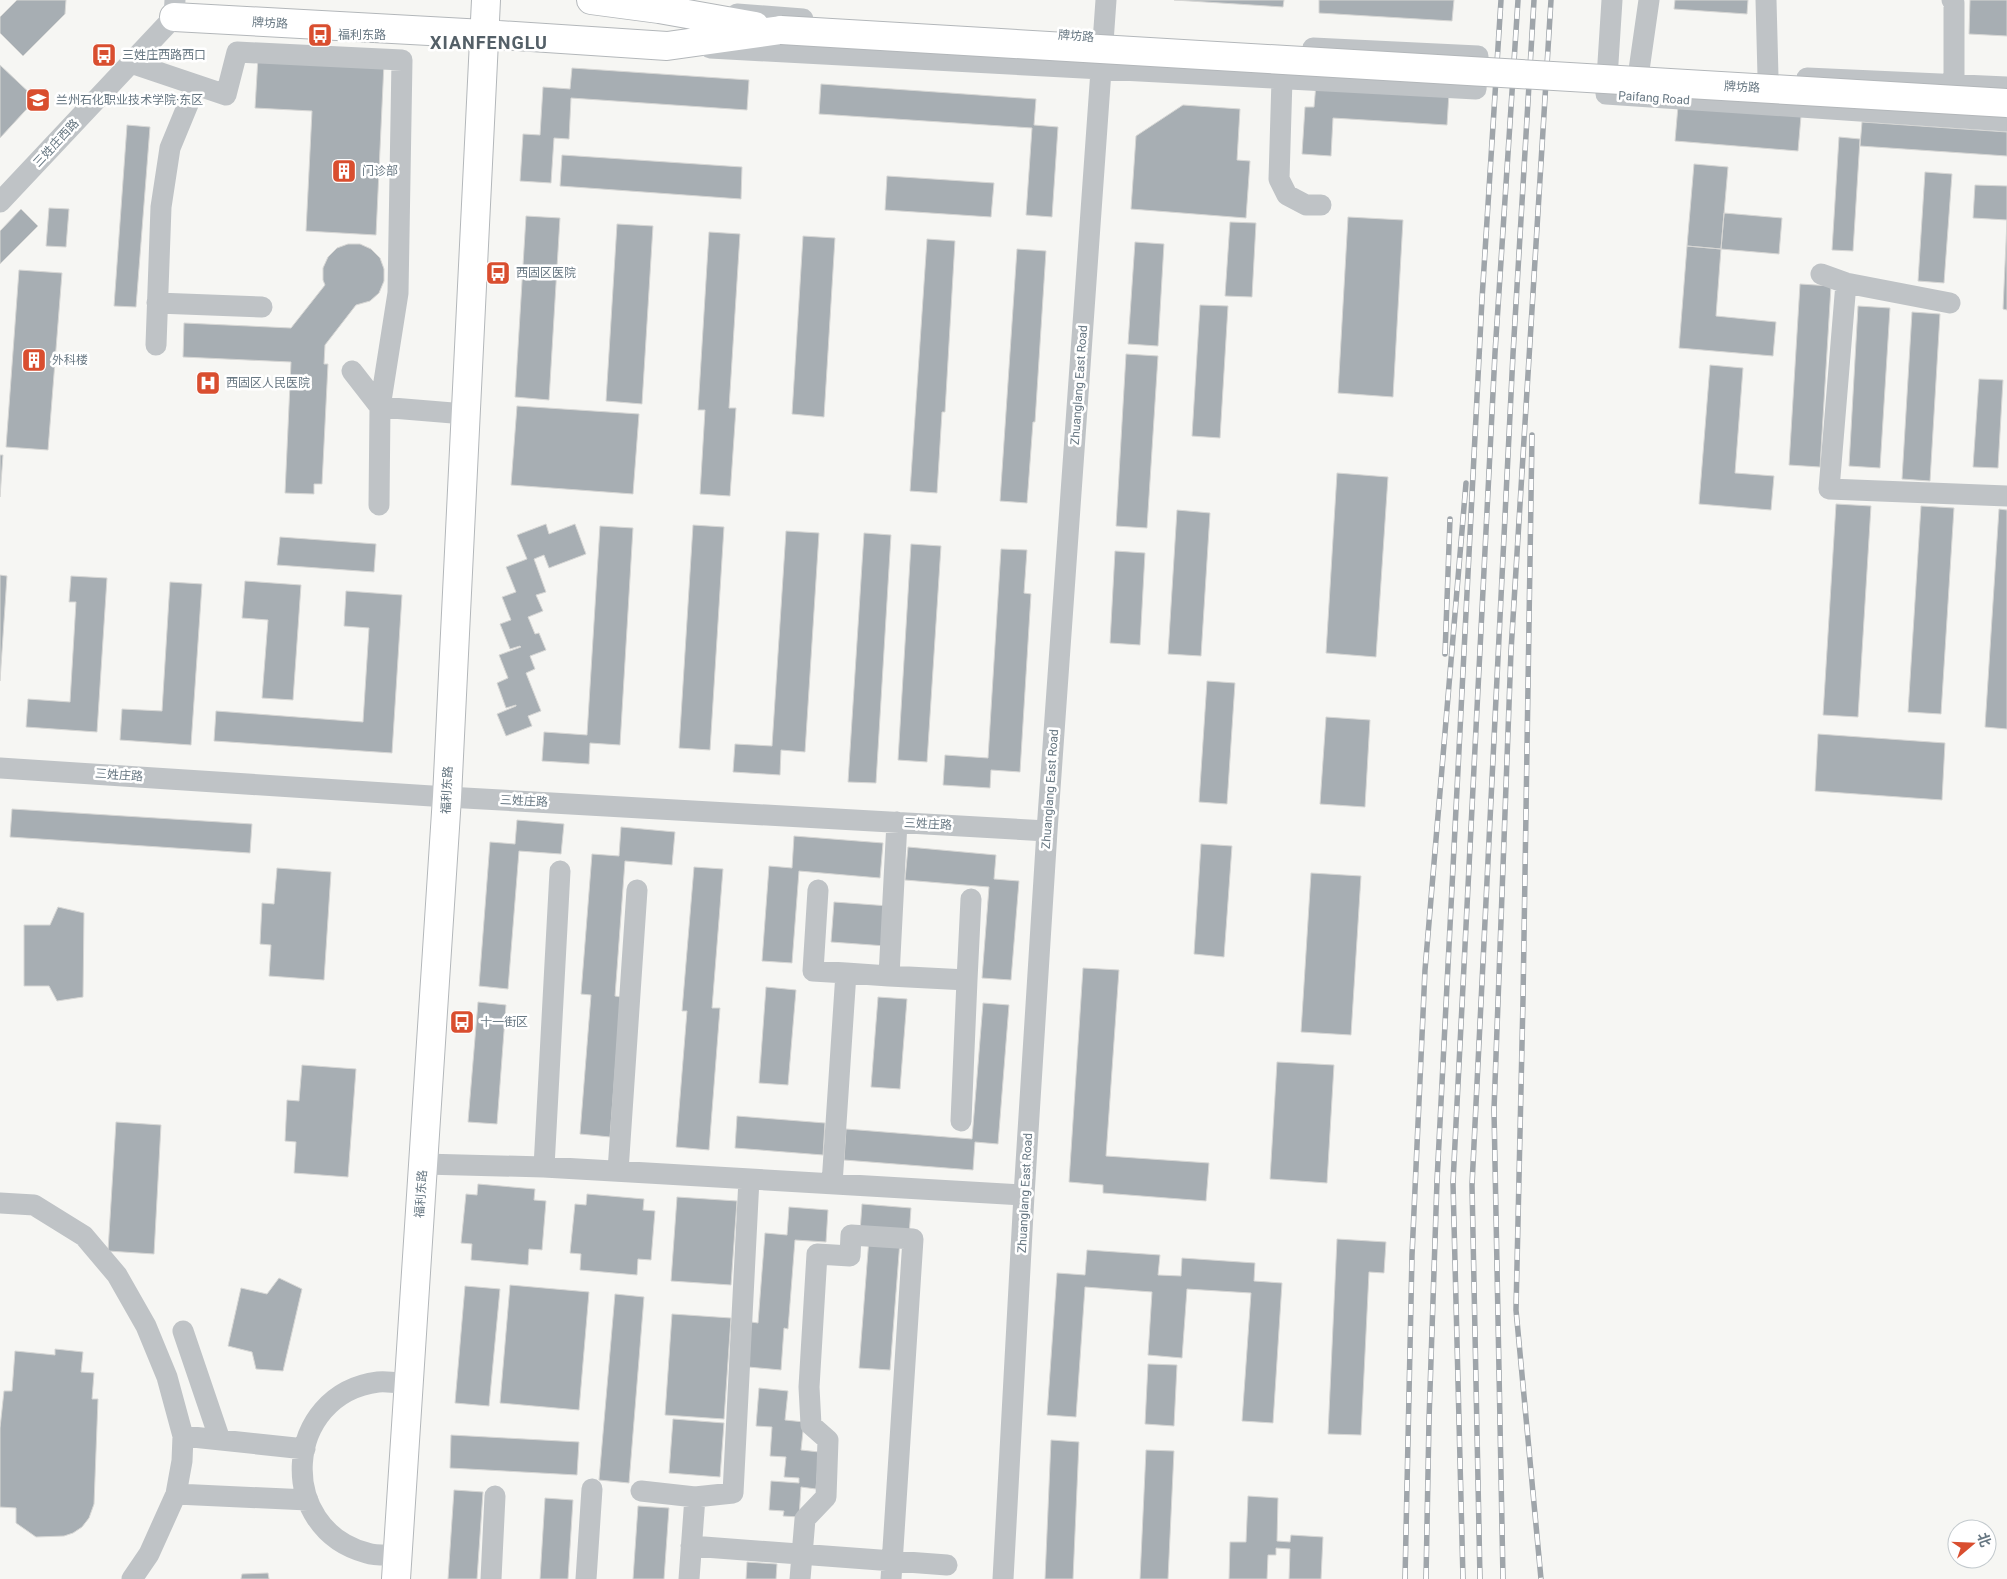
<svg xmlns="http://www.w3.org/2000/svg" width="2007" height="1579" font-family="Roboto,'Noto Sans SC',sans-serif">
	<rect width="100%" height="100%" fill="#f6f6f3"/>
	<path fill="#a7aeb3" stroke="#d7d7d5" d="M17 0H66L65 14 23 56 0 33V17Z
		M1174 0H1284L1283 7Z
		M1319 0H1454L1452 21 1319 13Z
		M1675 0H1748L1747 14 1674 9Z
		M1970 0H2007V36L1969 34Z
		M258 57 384 63 376 235 306 231 312 111 255 108Z
		M0 65 36 99 0 138Z
		M572 68 749 80 747 110 571 98 569 139 554 138 551 183 520 181 523 134 540 135 543 87 570 89Z
		M821 84 1036 99 1034 125 1058 127 1052 217 1026 215 1032 128 819 114Z
		M1316 84 1449 93 1447 125 1333 118 1331 156 1302 154 1305 107H1314Z
		M1183 105 1240 109 1237 160 1250 161 1246 218 1131 209 1136 136Z
		M1678 106 1801 116 1798 151 1675 141Z
		M1862 122 2007 132V156L1860 146Z
		M127 125 150 127 136 307 114 306Z
		M1839 137 1860 139 1853 251 1832 250Z
		M562 155 742 167 741 199 560 186Z
		M1694 164 1728 167 1721 249 1687 246Z
		M1925 172 1952 174 1944 283 1918 281Z
		M887 176 994 183 991 217 885 210Z
		M1975 185 2007 186V310L2003 309 2007 220 1973 218Z
		M49 208 69 209 66 247 46 246Z
		M21 209 38 226 0 264V231Z
		M1724 213 1782 218 1779 254 1721 249Z
		M526 216 560 218 549 400 515 397Z
		M1348 217 1403 220 1393 397 1338 393Z
		M1230 222 1256 223 1252 297 1225 296Z
		M617 224 653 226 642 404 606 401Z
		M709 232 740 234 729 408H736L730 496 700 494 705 410H698Z
		M803 236 835 238 824 417 792 414Z
		M927 239 955 241 945 412H942L937 493 910 491Z
		M1135 242 1164 244 1158 346 1128 344Z
		M348 244H360L371 249 380 258 384 269V281L379 293 370 301 356 305 325 345 324 364H328L322 484H314V494L285 493 291 362 183 357 184 323 291 328 325 285 323 280V268L328 257 337 248Z
		M1687 246 1721 249 1716 316 1776 322 1773 356 1679 348Z
		M1017 249 1046 251 1035 422H1033L1027 503 1000 501Z
		M19 270 62 273 48 450 6 447Z
		M1800 284 1831 286 1820 467 1789 465Z
		M1200 305 1228 306 1220 438 1192 436Z
		M1858 306 1890 308 1880 468 1849 466Z
		M1912 312 1940 314 1930 481 1902 479Z
		M1126 354 1158 356 1147 528 1116 526Z
		M1710 365 1743 368 1735 473 1774 476 1771 510 1699 504Z
		M1979 379 2003 380 1998 468 1973 467Z
		M517 406 639 414 633 494 511 485Z
		M0 455H3L0 497Z
		M1337 473 1388 477 1376 657 1326 653Z
		M1836 504 1871 506 1858 717 1823 715Z
		M1921 506 1954 508 1941 714 1908 712Z
		M1999 509 2007 510V729L1985 727Z
		M1177 510 1210 513 1201 656 1168 654Z
		M546 524 549 534 575 524 586 554 549 568 544 555 534 559 546 592 536 595 543 611 528 617 535 634 539 633 546 650 530 656 535 669 526 673 541 711 528 716 532 726 506 736 497 714 516 706V705L506 708 497 683 508 678 499 655 521 647 520 646 510 649 500 624 511 620 502 597 516 592 506 567 527 559 517 535Z
		M693 525 724 527 710 750 679 748Z
		M600 526 633 528 620 745 590 743 589 764 542 761 544 732 587 735Z
		M786 531 819 533 805 752 781 750 780 775 733 772 735 744 772 746Z
		M864 533 891 535 876 783 848 782Z
		M280 537 376 544 374 572 277 565Z
		M911 544 941 546 927 762 898 760Z
		M1001 549 1027 550 1024 593 1031 594 1020 772 991 770 990 788 943 785 945 755 988 758Z
		M1115 551 1145 553 1140 645 1110 643Z
		M0 575 7 576 0 681Z
		M71 576 107 578 97 732 26 727 28 699 70 702 76 602H69Z
		M245 581 301 585 293 700 262 698 268 620 242 618Z
		M170 582 202 584 191 745 120 740 122 709 162 711Z
		M346 591 402 595 392 753 214 741 216 711 363 722 369 628 344 626Z
		M1207 681 1235 683 1227 804 1199 802Z
		M1326 717 1370 720 1365 807 1320 804Z
		M1818 734 1945 743 1942 800 1815 791Z
		M12 809 252 824 250 853 10 837Z
		M517 820 564 824 561 854 519 851 508 989 479 986 490 842 515 844Z
		M621 827 675 832 672 865 625 861 615 996 621 997 610 1137 580 1134 591 995 581 994 592 854 619 856Z
		M794 836 883 843 880 878 799 871 792 963 762 961 769 866 792 868Z
		M1201 844 1232 846 1224 957 1194 954Z
		M908 847 996 855 994 879 1019 881 1011 980 982 978 989 887 905 880Z
		M694 867 723 869 712 1008H720L709 1150 676 1147 687 1011H682Z
		M277 868 331 872 324 980 269 976 271 945 260 944 262 903 274 904Z
		M1311 873 1361 876 1351 1035 1301 1032Z
		M834 902 889 906 886 946 831 942Z
		M58 907 84 913 83 997 57 1001 49 986H24V925H50Z
		M1083 968 1119 970 1106 1156 1209 1163 1206 1201 1103 1193V1185L1069 1182Z
		M766 987 796 990 788 1085 759 1083Z
		M878 997 907 999 900 1089 871 1087Z
		M478 1002 506 1005 497 1124 468 1122Z
		M983 1003 1009 1005 998 1144 975 1142 973 1170 844 1160 846 1129 972 1139Z
		M1277 1062 1334 1065 1327 1183 1270 1179Z
		M302 1065 356 1069 348 1177 294 1173 296 1142 285 1141 287 1100 299 1101Z
		M737 1116 825 1123 823 1155 735 1148Z
		M116 1122 161 1125 154 1254 108 1251Z
		M478 1184 535 1189 534 1200 546 1201 542 1250 529 1249 528 1265 471 1260 472 1244 461 1243 466 1194 477 1195Z
		M587 1194 644 1199 643 1210 655 1211 651 1260 638 1259 637 1275 580 1270 581 1254 570 1253 575 1204 586 1205Z
		M677 1197 737 1201 731 1285 671 1281Z
		M862 1204 911 1208 909 1236 860 1232Z
		M789 1207 828 1210 826 1242 795 1240 788 1329 784 1328 781 1370 748 1367 751 1322 758 1323 765 1233 787 1235Z
		M869 1238 900 1241 890 1370 859 1368Z
		M1337 1239 1386 1242 1384 1273 1369 1272 1361 1435 1328 1434Z
		M1087 1250 1160 1255 1158 1275 1181 1276 1182 1258 1255 1263 1254 1281 1282 1283 1273 1423 1242 1421 1251 1293 1187 1289 1182 1358 1148 1355 1152 1292 1085 1287 1076 1417 1047 1415 1057 1273 1085 1275Z
		M279 1278 302 1289 283 1371 256 1369 252 1352 228 1346 241 1288 267 1294Z
		M510 1285 589 1292 579 1410 500 1403Z
		M465 1286 500 1289 489 1406 455 1403Z
		M615 1294 644 1297 629 1483 599 1480Z
		M672 1314 731 1318 724 1419 665 1415Z
		M55 1349 83 1352 81 1372 94 1373 92 1399H98L94 1504 89 1518 82 1527 73 1533 64 1536 36 1537 16 1523V1508L0 1507V1428L4 1391H12L15 1351 55 1355Z
		M1148 1364 1177 1365 1174 1426 1145 1424Z
		M759 1388 788 1391 785 1420 804 1422 801 1450 819 1452 816 1489 801 1487 799 1517 783 1516 784 1511 769 1510 771 1481 799 1483V1478L784 1477 786 1457 770 1456 772 1427 756 1426Z
		M673 1419 724 1423 720 1477 669 1473Z
		M451 1435 579 1442 577 1475 450 1468Z
		M1051 1440 1079 1442 1073 1579H1045Z
		M1146 1450 1174 1451 1168 1579H1140Z
		M454 1490 483 1492 477 1579H448Z
		M1248 1496 1278 1498 1277 1541 1290 1542 1291 1535 1323 1537 1321 1579H1289L1290 1549 1276 1548V1555H1268L1267 1579H1229L1230 1542H1246Z
		M545 1498 573 1500 568 1579H540Z
		M638 1506 669 1508 664 1579H633Z
		M747 1562 777 1564 776 1579H746Z
		M268 1573 269 1579H241L242 1574Z"/>
	<g fill="none" stroke-linecap="round" stroke-linejoin="round">
		<defs>
			<path id="major" d="M591 0 659 9 755 26
				M174 17 484 34 667 46 781 30
				M396 1579 447 797 486 0"/>
		</defs>
		<use href="#major" stroke="#b3b7ba" stroke-width="30"/>
		<path stroke="#bfc3c6" stroke-width="21" d="M1612 0 1606 94 2007 121
			M1766 0 1768 76
			M1952 0 1954 3V84
			M737 14 803 19
			M710 48 1476 89 1478 56 1313 48
			M131 63 226 95 237 52 402 60 398 293 380 407 379 505
			M1639 70 1649 0
			M1807 78 2007 87
			M1282 79 1279 179 1287 195 1306 205H1321
			M0 202 174 17 175 0
			M1821 274 1846 283 1950 303
			M1846 283 1829 489 2007 496
			M157 303 262 307
			M156 345 161 207 170 148 196 85
			M352 371 380 407 465 414
			M0 768 447 797 1047 831
			M897 822 889 976 967 980 971 899
			M818 890 813 971 846 973 832 1184
			M846 973 889 976
			M961 1121 967 980
			M423 1164 544 1167 1024 1195
			M544 1167 560 871
			M618 1171 637 890
			M0 1203 34 1205 84 1236 117 1275 146 1326 167 1377 183 1436 182 1461 176 1494 149 1554 132 1579
			M183 1331 220 1440
			M183 1436 305 1449
			M641 1491 695 1497 689 1579
			M176 1494 308 1500
			M695 1497 733 1493 749 1179
			M691 1546 947 1565
			M397 1555C387 1555 376 1556 367 1553 275 1529 283 1394 378 1382 387 1381 399 1383 408 1384
			M491 1579 495 1496
			M586 1579 592 1489
			M800 1579 805 1519 826 1497 828 1440 811 1425 809 1387 817 1254 850 1256 851 1235 913 1239 891 1579
			M1003 1579 1024 1195 1047 831 1106 0"/>
		<use href="#major" stroke="#fff" stroke-width="28"/>
		<defs>
			<path id="rail" d="M1532 435 1523 1000 1516 1310 1541 1579
				M1445 654 1450 519
				M1405 1579 1412 1255 1425 970 1466 483
				M1426 1579 1429 1420 1437 1181 1482 299 1501 0
				M1463 1579 1453 1183 1495 353 1518 0
				M1480 1579 1472 1185 1513 354 1534 0
				M1503 1579 1494 1110 1511 651 1551 0"/>
		</defs>
		<use href="#rail" stroke="#9fa5aa" stroke-width="5.5"/>
		<use href="#rail" stroke="#fff" stroke-width="4" stroke-dasharray="11" stroke-linecap="butt"/>
		<defs>
			<path id="major-bridge" d="M781 30 2007 103"/>
		</defs>
		<use href="#major-bridge" stroke="#b3b7ba" stroke-width="30" stroke-linecap="butt"/>
		<use href="#major-bridge" stroke="#fff" stroke-width="28"/>
	</g>
	<defs>
		<symbol id="bus-square" viewBox="-11 -11 22 22"><rect x="-9" y="-9" width="18" height="18" rx="4" fill="#d94e2f" stroke="#fff"/><path d="M-5-6H5V4H4V6H2V4H-2V6H-4V4H-5ZM-3.5-4V0h7V-4ZM-3.5 1.2v1.5H-2V1.2ZM2 1.2v1.5H3.5V1.2Z" fill="#fff"/></symbol>
		<symbol id="university-square" viewBox="-11 -11 22 22"><rect x="-9" y="-9" width="18" height="18" rx="4" fill="#d94e2f" stroke="#fff"/><path d="M0-5L7-2L0 1L-7-2ZM-4 1L0 2.5L4 1V4Q0 6-4 4Z" fill="#fff"/></symbol>
		<symbol id="building-square" viewBox="-11 -11 22 22"><rect x="-9" y="-9" width="18" height="18" rx="4" fill="#d94e2f" stroke="#fff"/><path d="M-4-6H4V6H1V3H-1V6H-4ZM-2.5-4.3h1.7v1.8h-1.7ZM.8-4.3h1.7v1.8H.8ZM-2.5-1h1.7V.8h-1.7ZM.8-1h1.7V.8H.8Z" fill="#fff"/></symbol>
		<symbol id="hospital-square" viewBox="-11 -11 22 22"><rect x="-9" y="-9" width="18" height="18" rx="4" fill="#d94e2f" stroke="#fff"/><path d="M-5-5h3v3.5h4V-5h3V5h-3V1.5h-4V5h-3Z" fill="#fff"/></symbol>
	</defs>
	<g fill-rule="evenodd">
		<use href="#bus-square" x="306" y="21" width="28" height="28"/>
		<use href="#bus-square" x="90" y="41" width="28" height="28"/>
		<use href="#university-square" x="24" y="86" width="28" height="28"/>
		<use href="#building-square" x="330" y="157" width="28" height="28"/>
		<use href="#bus-square" x="484" y="259" width="28" height="28"/>
		<use href="#building-square" x="20" y="346" width="28" height="28"/>
		<use href="#hospital-square" x="194" y="369" width="28" height="28"/>
		<use href="#bus-square" x="448" y="1008" width="28" height="28"/>
	</g>
	<g text-anchor="middle" dominant-baseline="central" stroke-width="5" stroke-linejoin="round" paint-order="stroke">
		<g font-size="12" fill="#677782" stroke="#fff">
			<text transform="translate(270 23) rotate(3)">牌坊路</text>
			<text transform="translate(1076 36) rotate(4)">牌坊路</text>
			<text transform="translate(1742 87) rotate(3)">牌坊路</text>
			<text transform="translate(1654 98) rotate(4)">Paifang Road</text>
			<text transform="translate(56 143) rotate(-47)">三姓庄西路</text>
			<text transform="translate(1079 385) rotate(-86)">Zhuanglang East Road</text>
			<text transform="translate(119 775) rotate(4)">三姓庄路</text>
			<text transform="translate(1050 789) rotate(-86)">Zhuanglang East Road</text>
			<text transform="translate(447 790) rotate(-87)">福利东路</text>
			<text transform="translate(524 801) rotate(3)">三姓庄路</text>
			<text transform="translate(928 824) rotate(3)">三姓庄路</text>
			<text transform="translate(1025 1193) rotate(-87)">Zhuanglang East Road</text>
			<text transform="translate(421 1194) rotate(-86)">福利东路</text>
		</g>
		<g font-size="12" fill="#677782" stroke="#fff" text-anchor="start">
			<text x="338" y="35">福利东路</text>
			<text x="122" y="55">三姓庄西路西口</text>
			<text x="56" y="100">兰州石化职业技术学院·东区</text>
			<text x="362" y="171">门诊部</text>
			<text x="516" y="273">西固区医院</text>
			<text x="52" y="360">外科楼</text>
			<text x="226" y="383">西固区人民医院</text>
			<text x="480" y="1022">十一街区</text>
		</g>
		<g font-size="18" font-weight="bold" letter-spacing="1" fill="#546068" stroke="#fff">
			<text x="489" y="42">XIANFENGLU</text>
		</g>
	</g>
	<g transform="translate(1972 1544) rotate(71)"><circle r="24" fill="#ffffff" stroke="#c2c9cd"/>
	<path d="M0-4L9 19L0 12L-9 19Z" fill="#d94e2f"/>
	<text y="-8" font-size="14" font-weight="bold" text-anchor="middle" fill="#677782">北</text>
	</g>
</svg>
